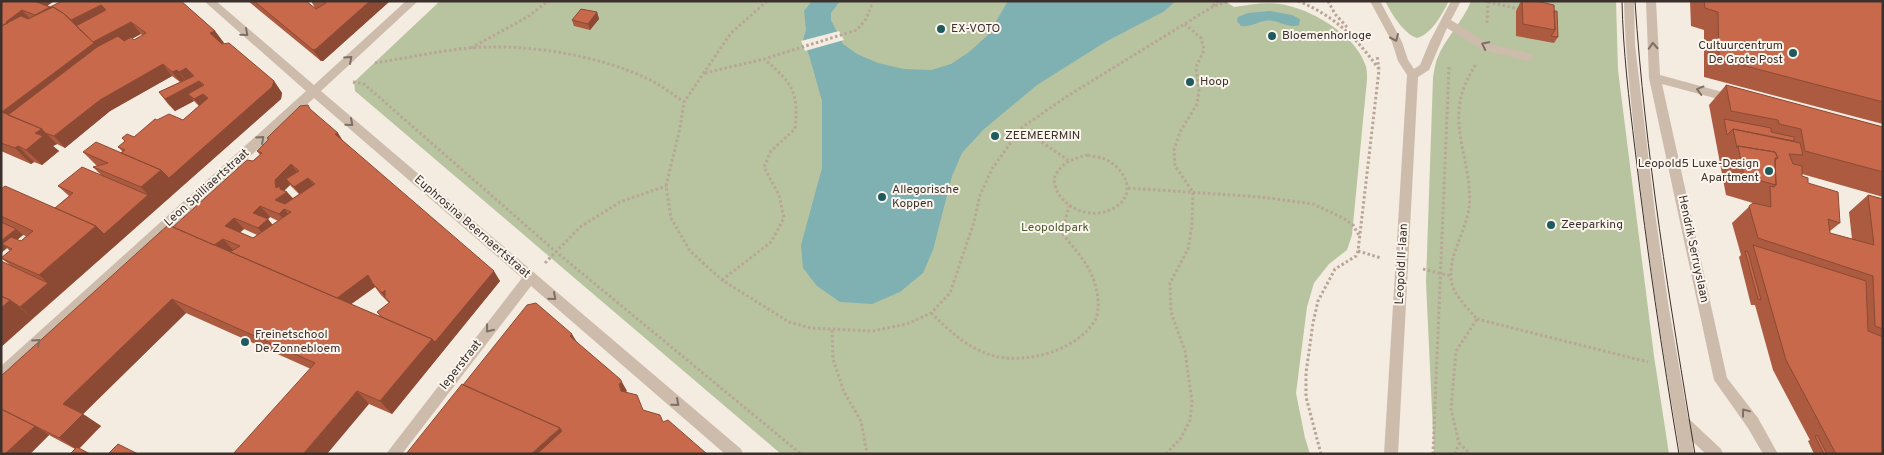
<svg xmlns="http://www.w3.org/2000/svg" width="1884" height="455" font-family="Overpass,sans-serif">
	<rect width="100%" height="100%" fill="#f4ebe1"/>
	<path fill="#b8c4a0" d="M440 1H1225L1234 7C1249 5 1264 2 1280 4 1309 8 1355 34 1365 64 1367 68 1367 74 1367 79L1352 235 1347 250 1329 264 1314 283 1307 307 1296 393 1305 438 1310 454H781L355 91 354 82Z
		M1385 1H1449C1442 14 1432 34 1417 38 1404 34 1391 13 1385 1Z
		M1471 1H1616L1618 70 1654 356 1669 454H1434L1426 282 1433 78C1434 72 1435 64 1437 59 1445 38 1463 22 1471 1Z"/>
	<path fill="#7fb0b2" d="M812 1H840L831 13V20L843 44 857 54 878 63 904 69 931 70 951 64 969 52 988 35 1008 1H1176L1163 12 1107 41 1037 85 983 130 962 153 952 176 933 250 923 273 900 292 872 304 840 302 817 286 803 268 801 245 822 168V101L809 55 803 40 806 30 804 11Z
		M1270 11 1292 15 1300 19 1299 25C1286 29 1277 18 1264 21 1255 23 1251 27 1241 26L1237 21 1238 17 1248 13Z"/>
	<path fill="#f4ebe1" d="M839 31 844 40 805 51 801 41Z"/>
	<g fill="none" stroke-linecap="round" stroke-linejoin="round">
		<path stroke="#b9a596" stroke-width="3" stroke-dasharray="2.5 2.5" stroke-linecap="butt" d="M767 1 731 33 684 102 680 128 666 186 671 218 690 251 722 280 789 322 811 328 873 331 907 324 931 313 950 293 974 222 980 195 992 169 1021 128 1066 97 1212 7 1229 1
			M1298 1C1333 15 1356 37 1378 68
			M1328 1 1335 14 1347 27
			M1488 2 1519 9
			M1213 6 1218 1
			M1487 23 1488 1
			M471 48 529 16 548 1
			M375 63C406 58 438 51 469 48 526 43 601 55 652 81 663 87 674 95 684 102
			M705 73 764 59 857 30 866 19 873 1
			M353 82 364 84 555 251 801 454
			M1021 128 1068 160
			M1088 155C1094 157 1101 157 1107 160 1124 169 1137 192 1117 206 1094 223 1056 208 1054 179 1059 164 1073 158 1088 155Z
			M1128 188 1261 197 1313 204 1343 218 1353 225 1360 237
			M1358 251 1381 258
			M545 263 580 227 620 202 666 186
			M1423 269 1451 276
			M722 280 771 242 784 218 779 195 764 167 771 151 795 129C799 91 792 83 764 59
			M931 313C950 331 968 349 994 356 1026 364 1075 351 1094 322 1101 311 1098 292 1094 281 1088 262 1073 248 1062 233L1069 206
			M1477 319 1648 362
			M832 330 833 359 844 392 861 421 867 454
			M1459 443 1470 454
			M1166 454 1181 438 1190 420 1192 402 1185 351 1171 312 1170 283 1188 249 1192 226 1193 192 1175 166 1174 150 1180 132 1197 104 1199 91 1196 67 1204 50 1201 38 1185 24
			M1321 454 1306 397V373L1313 323 1318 301 1335 269 1356 256 1358 251 1379 70 1377 55
			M1433 454 1449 67
			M1455 454 1459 443 1451 409 1456 351 1477 319C1467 307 1452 294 1451 278 1449 254 1466 231 1469 208 1473 172 1454 138 1460 102 1462 88 1469 76 1476 64"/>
		<path fill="#cdbbac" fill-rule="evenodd" d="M204 1H216L314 85 406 1H418L321 91 741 449 743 454H725L531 286 402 454H386L522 278 314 98 6 379 1 381V366L306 91Z
			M1370 1H1380L1402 42 1408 60 1414 69 1420 65 1430 41 1451 1H1461L1451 20 1489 44 1532 54 1533 57 1528 61 1482 50 1447 28 1429 70 1418 77 1398 454H1384L1407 75 1398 61 1392 42Z
			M1624 1H1634L1635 45 1655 213 1669 309 1688 418 1721 449 1723 454H1706L1692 441 1694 454H1680C1663 353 1647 251 1636 149 1631 100 1625 51 1624 1Z
			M1646 1H1656L1660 75 1737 96 1739 99 1733 103 1662 84 1727 378 1758 418 1778 454H1763L1748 428 1714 380 1649 78Z"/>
		<path stroke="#3b302b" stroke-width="1" d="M1622 1C1623 51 1629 99 1635 149 1647 251 1662 352 1679 454
			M1635 1C1645 154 1670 303 1695 454"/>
	</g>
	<path fill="#ac5a40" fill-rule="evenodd" d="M1 1H54L47 6 50 7 181 1 215 31 224 43H222L274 81 282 93 281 99 1 347 10 265 1 258 10 251 7 248 1 253V189L55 208 69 196 58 186 101 175 93 167 97 166 83 152 121 153 122 151 118 147 134 137 157 120H183L199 106 194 101 175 111 168 104 159 92 180 82 172 76 110 111 65 148 57 144 53 146 59 151 42 165 34 162 31 164 1 151ZM141 34 142 35 134 40 133 38ZM23 235 26 236 21 241 17 240Z
		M248 1H306L315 8 311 1H390L323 61H321Z
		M1521 1H1536L1554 11 1558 37 1554 43 1516 36V11Z
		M1690 1H1883V124L1704 77V30L1691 26Z
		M597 12 599 19 590 30 574 26 572 20Z
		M1726 85 1883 127V197L1802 174V176L1840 223 1830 231V233L1852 239 1849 212 1868 195 1883 199V454H1814L1808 441 1810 440 1773 370 1755 305H1751L1739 257 1741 255 1732 223 1753 203 1726 195 1709 105Z
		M312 111 343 141 500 281 392 414 369 404 311 369 186 313 83 414 101 426 75 449 49 435 30 454H1L173 227 260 155 257 151 268 140 267 138ZM290 185 299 194 293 198 287 192 284 190ZM270 217 278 221 272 225 268 219ZM244 229 257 235 253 238 240 232ZM375 287 381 295 389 303 377 312 380 316 351 304Z"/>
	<path fill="#8c4a34" d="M31 1H54L40 11Z
		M370 1H390L323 61H321L313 50Z
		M101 5 111 17 82 32 70 20Z
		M50 7 61 19 46 26 35 15Z
		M22 10 33 22 20 31 6 22Z
		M597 12 599 19 590 30 588 24Z
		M131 22 141 34 103 54 23 123 2 112 93 42Z
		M215 31 224 43 219 45 210 33Z
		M163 64 172 76 110 111 65 148 54 136 100 100Z
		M186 68 196 80 189 83 179 72Z
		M177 70 186 81 182 84 172 72Z
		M199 81 208 92 204 95 213 105 203 111 195 100 188 94 194 101 175 111 165 99Z
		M274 81 282 93 281 99 179 189 169 178Z
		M42 129 57 144 53 146 59 151 42 165 26 150 35 133Z
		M338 133 345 144 335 134Z
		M18 146 34 162 31 164 15 148Z
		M291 164 300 176 286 179 290 185 284 191 287 192 296 203 284 209 293 220 288 225 279 214 275 200 276 188 275 180Z
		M161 170 179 189 116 245 104 234 148 195 141 187Z
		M308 178 317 189 303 198 294 187Z
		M260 206 270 217 268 219 277 230 267 239 258 228 253 213Z
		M234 218 244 229 235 237 225 226Z
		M96 226 116 245 33 318 20 307 48 283 39 275Z
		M16 229 23 235 8 247 2 244 7 248 1 253V241Z
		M223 239 233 250 223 258 212 247Z
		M494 271 500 281 392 414 380 401 432 339Z
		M368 275 375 287 343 310 334 300Z
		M385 290 387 299 382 293Z
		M172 299 186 313 81 416 63 404Z
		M10 300 33 318 1 347V308Z
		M572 334 578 344 570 336Z
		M622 382 627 391 624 394 621 391 619 384Z
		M357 391 369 404 327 454H303Z
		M83 414 101 426 78 450 59 438Z
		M35 426 49 435 30 454H5Z
		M560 428 568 441 553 454H531Z"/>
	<path fill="#c8694b" stroke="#8c4a34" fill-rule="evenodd" d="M1 1H34L50 7 35 15 22 10 6 22 8 23 1 26Z
		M62 1H181L215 31 210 33 222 44 229 43 274 81 272 87 169 178 161 170 121 153 125 150 118 147 125 141 122 138 127 134 134 137 155 119 157 120 169 114 183 120 208 98 203 94 194 99 188 94 204 85 199 81 165 99 159 92 194 76 186 68 179 72 177 70 172 72 163 64 100 100 54 136 45 133 42 129 8 115 97 47 118 36 124 41 131 37 134 40 146 33 131 22 93 42 76 26 106 10 101 5 71 20 63 13 53 7 52 8 50 7Z
		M254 1H306L316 9 326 3 321 1H370L316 49 313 50Z
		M1522 1H1536L1554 5 1555 30 1523 24Z
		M1704 1H1883V102L1719 59 1718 12 1705 8Z
		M53 7 63 13 94 43 2 112 42 129 35 133 43 136 26 150 18 146 15 148 1 143V26L21 16 28 19Z
		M581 9 597 12 588 24 572 20Z
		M1554 11H1557L1558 37 1551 36 1555 30Z
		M1726 85 1883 127V172L1805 151 1801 129 1779 124 1778 120 1731 111Z
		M308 105 310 109 338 133 335 134 494 271 435 342 432 339 382 317 377 312 390 302 385 298V290L382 293 373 284 368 275 337 298 230 252 240 246 223 239 214 245 173 227 247 160 253 161 262 153 257 151 269 139 267 138 300 106ZM291 164 299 171 286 179 294 187 308 178 315 184 285 204 275 200 287 192 280 189V186L276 188 275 180ZM260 206 279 214 284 209 291 212 253 238 225 226 234 218 258 228 268 219 253 213Z
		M1724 119 1771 128V132L1794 137V141L1733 129 1727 135Z
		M1733 129 1800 143 1803 155 1789 154 1793 164 1802 166V176L1808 178V183L1838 192 1840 223 1828 219 1830 233 1874 245 1868 195 1883 199V329L1875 326 1873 276 1758 238 1749 206 1753 203 1771 207 1770 186 1774 187 1776 185 1775 160 1778 158 1775 152 1738 146 1737 148Z
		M96 142 161 170 141 187 93 167 108 163 83 152Z
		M1738 146 1775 152 1778 158H1775L1776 185 1744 176Z
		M82 167 148 195 104 234 96 226 55 208 73 193 58 186Z
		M5 186 96 226 39 275 1 258 12 249 2 244 11 237 21 241 33 231 1 216V189Z
		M1 222 16 229 1 241Z
		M168 225 432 339 380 401 357 391 303 454H233L315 363 172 299 63 404 83 414 59 438 1 409V376Z
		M1753 245 1866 281 1868 331 1883 337V454H1836L1786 360Z
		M1745 251 1748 252 1761 300 1758 299Z
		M1 261 48 283 20 307 10 300 1 296Z
		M1 296 10 300 1 308Z
		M536 303 572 334 570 336 572 338 620 379 622 382 619 384 621 391 637 395 643 410 660 415 663 422 668 420 707 454H537L562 431 560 428 463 385 527 305Z
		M462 384 560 428 531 454H406Z
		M1 409 35 426 5 454H1Z
		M1817 435 1827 454H1824L1815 436Z
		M118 444 138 454H108Z
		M77 447 90 454H70Z"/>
	<defs><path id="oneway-chevron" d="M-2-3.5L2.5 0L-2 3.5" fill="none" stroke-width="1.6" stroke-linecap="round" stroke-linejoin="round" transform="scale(1.25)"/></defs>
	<g stroke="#7d6f65">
		<use href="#oneway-chevron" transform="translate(245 33) rotate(41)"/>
		<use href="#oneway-chevron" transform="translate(1395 38) rotate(66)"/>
		<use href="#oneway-chevron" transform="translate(1485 45) rotate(-153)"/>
		<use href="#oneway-chevron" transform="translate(1653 46) rotate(-93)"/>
		<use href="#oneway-chevron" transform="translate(349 59) rotate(-42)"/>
		<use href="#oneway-chevron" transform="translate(1700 90) rotate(-165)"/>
		<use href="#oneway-chevron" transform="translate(350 123) rotate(41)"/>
		<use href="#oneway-chevron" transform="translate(261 139) rotate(-42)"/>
		<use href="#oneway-chevron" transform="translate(553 297) rotate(41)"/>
		<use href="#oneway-chevron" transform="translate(489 329) rotate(128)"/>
		<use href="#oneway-chevron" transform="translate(37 342) rotate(-42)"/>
		<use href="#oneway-chevron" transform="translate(676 403) rotate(41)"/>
		<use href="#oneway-chevron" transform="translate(1745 412) rotate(-127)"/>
	</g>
	<g fill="#1f5a5e" stroke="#fbf5ee" stroke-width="2">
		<circle cx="941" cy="29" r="5"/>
		<circle cx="1272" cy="36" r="5"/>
		<circle cx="1793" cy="53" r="5"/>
		<circle cx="1190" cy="82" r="5"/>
		<circle cx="995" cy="136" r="5"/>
		<circle cx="1769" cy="171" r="5"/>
		<circle cx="882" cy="197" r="5"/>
		<circle cx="1551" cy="225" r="5"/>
		<circle cx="245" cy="342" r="5"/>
	</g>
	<g text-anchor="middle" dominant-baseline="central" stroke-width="4" stroke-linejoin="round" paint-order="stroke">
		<g font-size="12" fill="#3b302b" stroke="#fbf5ee" text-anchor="start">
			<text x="951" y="29">EX-VOTO</text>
			<text x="1282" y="36">Bloemenhorloge</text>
			<text x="1783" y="46" text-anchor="end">Cultuurcentrum<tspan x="1783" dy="14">De Grote Post</tspan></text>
			<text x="1200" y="82">Hoop</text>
			<text x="1005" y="136">ZEEMEERMIN</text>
			<text x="1759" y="164" text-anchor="end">Leopold5 Luxe-Design<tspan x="1759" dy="14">Apartment</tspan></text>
			<text x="892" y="190">Allegorische<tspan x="892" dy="14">Koppen</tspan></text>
			<text x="1561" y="225">Zeeparking</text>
			<text x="255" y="335">Freinetschool<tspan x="255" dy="14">De Zonnebloem</tspan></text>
		</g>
		<g font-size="12" fill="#3b302b" stroke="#fbf5ee">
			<text transform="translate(207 188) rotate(-42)">Leon Spilliaertstraat</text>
			<text transform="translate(472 227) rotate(41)">Euphrosina Beernaertstraat</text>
			<text transform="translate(1693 249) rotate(78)">Hendrik Serruyslaan</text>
			<text transform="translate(1402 264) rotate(-87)">Leopold II-laan</text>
			<text transform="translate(461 365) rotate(-52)">Ieperstraat</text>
		</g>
		<g font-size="12" fill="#4a5a2e" stroke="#fbf5ee">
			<text x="1055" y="228">Leopoldpark</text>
		</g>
	</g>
	<rect width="1884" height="455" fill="none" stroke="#3b302b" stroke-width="5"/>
</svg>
